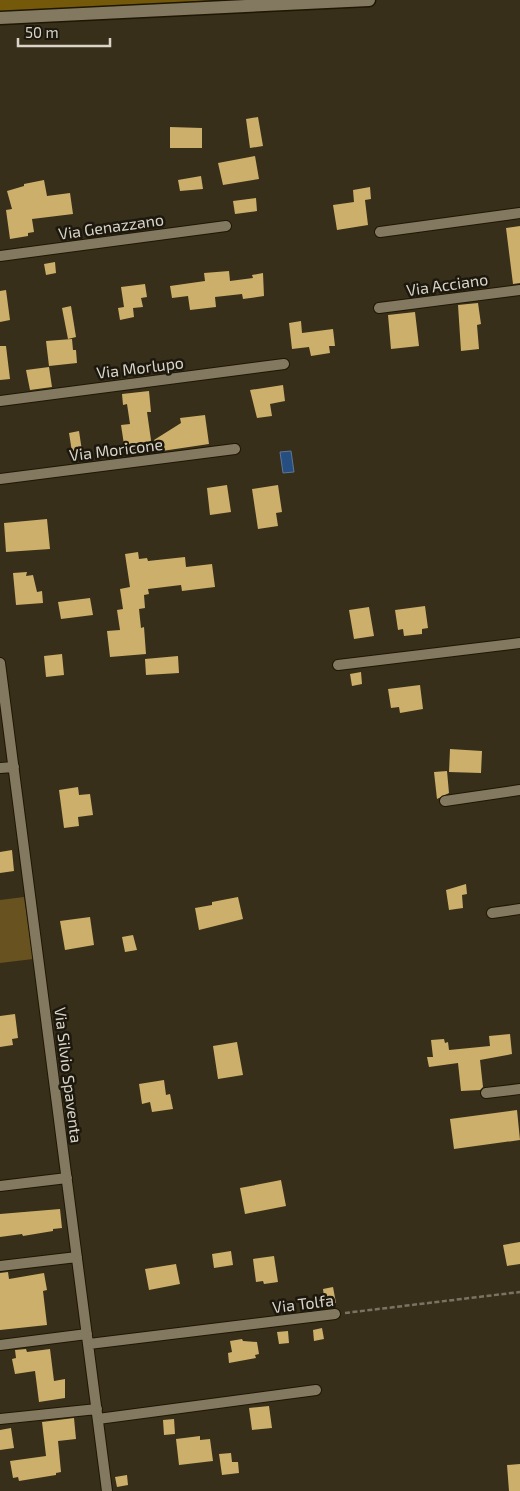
<svg xmlns="http://www.w3.org/2000/svg" width="520" height="1491" font-family="'Exo 2',sans-serif">
	<rect width="100%" height="100%" fill="#382f1a"/>
	<path fill="#685320" d="M24 897 33 959 0 963V900Z"/>
	<path fill="#74590b" d="M0 0H215L0 14Z"/>
	<path fill="#274e80" stroke="#5d7696" d="M291 451 294 472 283 473 280 452Z"/>
	<path fill="#ccaf6a" d="M258 117 263 146 250 148 246 119Z
		M170 127 202 128V148H170Z
		M255 156 259 179 223 185 218 163Z
		M201 176 203 189 180 191 178 180Z
		M44 180 47 196 70 193 73 214 32 219 34 232 28 233V236L10 239 6 210 12 209 7 191 24 186V184Z
		M370 187 371 199 365 200 368 225 337 230 333 205 354 202 353 190Z
		M256 198 257 211 235 214 233 201Z
		M520 226V283L513 284 506 228Z
		M55 262 56 273 46 275 44 264Z
		M229 271 230 281 253 278 252 275 263 273 264 296 243 299 242 294 215 297 216 307 190 310 188 296 172 298 170 286 205 281 204 273Z
		M145 284 147 297 141 298 143 307 133 308 134 317 120 320 118 308 124 307 121 287Z
		M6 290 10 320 0 322V291Z
		M478 303 481 324 477 325 479 349 461 351 458 305Z
		M71 306 76 337 68 339 62 308Z
		M415 312 419 346 391 349 388 315Z
		M301 321 302 333 333 329 335 346H329L330 353 311 356 309 347 292 349 289 323Z
		M72 339 73 350H76L77 363 49 366 46 341Z
		M0 346H6L10 379 0 380Z
		M49 367 52 387 30 390 26 370Z
		M283 385 285 401 270 404 272 416 257 418 250 390Z
		M149 391 151 412H147L152 447 125 451 121 425 130 424 127 404 123 405 122 394Z
		M205 415 209 444 162 451 154 440 181 423 180 418Z
		M79 431 82 451 72 452 69 433Z
		M227 485 231 512 210 515 207 488Z
		M278 485 282 512 276 513 278 526 258 529 252 489Z
		M47 519 50 549 6 552 4 523Z
		M138 552 139 559 147 558 148 561 185 557 186 567 212 564 215 587 182 591 181 585 148 589 149 594 144 595 145 608 139 609 141 628 144 627 146 654 110 657 107 631 120 630 117 610 123 609 120 589 130 587 125 554Z
		M27 572 26 576 33 575 37 592 42 591 43 603 16 605 13 573Z
		M90 598 93 615 61 619 58 602Z
		M425 606 428 628 422 629V634L404 636 403 629 398 630 395 610Z
		M369 607 374 636 354 639 349 610Z
		M62 654 64 675 46 677 44 656Z
		M178 656 179 673 146 675 145 659Z
		M361 672 362 684 352 686 350 674Z
		M420 685 423 709 400 713 399 707 391 708 388 689Z
		M450 749 482 751 481 773 449 772Z
		M447 771 449 793 437 799 434 772Z
		M78 787 79 795 90 794 93 815 78 817 79 826 64 828 59 790Z
		M12 850 14 871 0 873V852Z
		M466 884 467 894 462 895 463 908 449 910 446 890Z
		M238 897 243 919 199 930 195 908 212 905V902Z
		M90 917 94 945 65 950 60 921Z
		M133 935 137 950 125 952 122 937Z
		M15 1014 18 1038 12 1039 13 1045 0 1047V1016Z
		M510 1034 512 1054 480 1060 483 1087 480 1090 461 1091 458 1063 429 1067 427 1057H433L431 1040 444 1039 445 1043 448 1042 449 1050 490 1046 489 1036Z
		M237 1042 243 1075 218 1079 213 1046Z
		M164 1080 166 1095 170 1094 173 1109 152 1112 150 1102 142 1104 139 1084Z
		M517 1110 520 1140 454 1149 450 1119Z
		M281 1180 286 1206 245 1214 240 1188Z
		M60 1209 62 1228 53 1229V1231L23 1236 22 1234 0 1237V1214Z
		M520 1242V1264L507 1266 503 1245Z
		M231 1251 233 1265 214 1268 212 1254Z
		M274 1256 278 1282 264 1284 263 1281 256 1282 253 1259Z
		M176 1264 180 1284 149 1290 145 1269Z
		M8 1272 9 1279 44 1273 47 1290 43 1291 47 1325 0 1330V1273Z
		M333 1287 336 1303 325 1304 323 1289Z
		M322 1328 324 1339 314 1341 313 1330Z
		M288 1331 289 1343 279 1344 277 1332Z
		M242 1339 243 1341 257 1342 259 1354 255 1355 256 1358 229 1363 228 1353 232 1352 230 1341Z
		M26 1349 27 1352 50 1349 54 1381 65 1379V1398L39 1402 35 1371 15 1374 12 1359 16 1358 15 1350Z
		M269 1406 272 1428 252 1430 249 1408Z
		M74 1418 76 1439 58 1441 61 1472 56 1473V1475L19 1481 18 1477 13 1478 10 1461 46 1456 42 1422Z
		M174 1419 175 1434 164 1435 163 1420Z
		M11 1428 14 1448 0 1450V1430Z
		M200 1436V1440L210 1439 213 1461 179 1465 176 1439Z
		M231 1453 232 1462H238L239 1473 222 1475 219 1454Z
		M520 1464V1491H509L507 1465Z
		M127 1475 128 1485 117 1487 115 1477Z"/>
	<g fill="none" stroke-linecap="round" stroke-linejoin="round">
		<defs>
			<path id="minor" d="M380 232 520 213
				M0 256 226 226
				M379 308 520 290
				M0 401 284 364
				M0 479 235 449
				M0 663 107 1491
				M338 665 520 643
				M0 768 14 767
				M445 801 520 790
				M492 913 520 909
				M486 1093 520 1089
				M0 1186 67 1178
				M0 1266 77 1257
				M89 1344 335 1314
				M0 1345 87 1334
				M0 1419 97 1409
				M98 1419 316 1390"/>
			<path id="secondary" d="M0 18 369 0"/>
		</defs>
		<use href="#minor" stroke="#1f1703" stroke-width="12"/>
		<use href="#secondary" stroke="#1f1703" stroke-width="15"/>
		<path stroke="#7b7362" stroke-width="2.5" stroke-dasharray="5 2.5" stroke-linecap="butt" d="M345 1313 520 1292"/>
		<use href="#minor" stroke="#837961" stroke-width="10"/>
		<use href="#secondary" stroke="#837961" stroke-width="12"/>
	</g>
	<g text-anchor="middle" dominant-baseline="central" stroke-width="5" stroke-linejoin="round" paint-order="stroke">
		<g font-size="16" fill="#dad4c8" stroke="#1c180e">
			<text transform="translate(111 226) rotate(-8)">Via Genazzano</text>
			<text transform="translate(447 284) rotate(-8)">Via Acciano</text>
			<text transform="translate(140 367) rotate(-7)">Via Morlupo</text>
			<text transform="translate(116 449) rotate(-7)">Via Moricone</text>
			<text transform="translate(69 1075) rotate(83)">Via Silvio Spaventa</text>
			<text transform="translate(303 1303) rotate(-7)">Via Tolfa</text>
		</g>
	</g>
	<path d="M18 38v8h92v-8" fill="none" stroke="#dad4c8" stroke-width="2.5"/>
	<text x="25" y="38" font-size="15" fill="#dad4c8" stroke="#1c180e" stroke-width="4" paint-order="stroke">50 m</text>
</svg>
